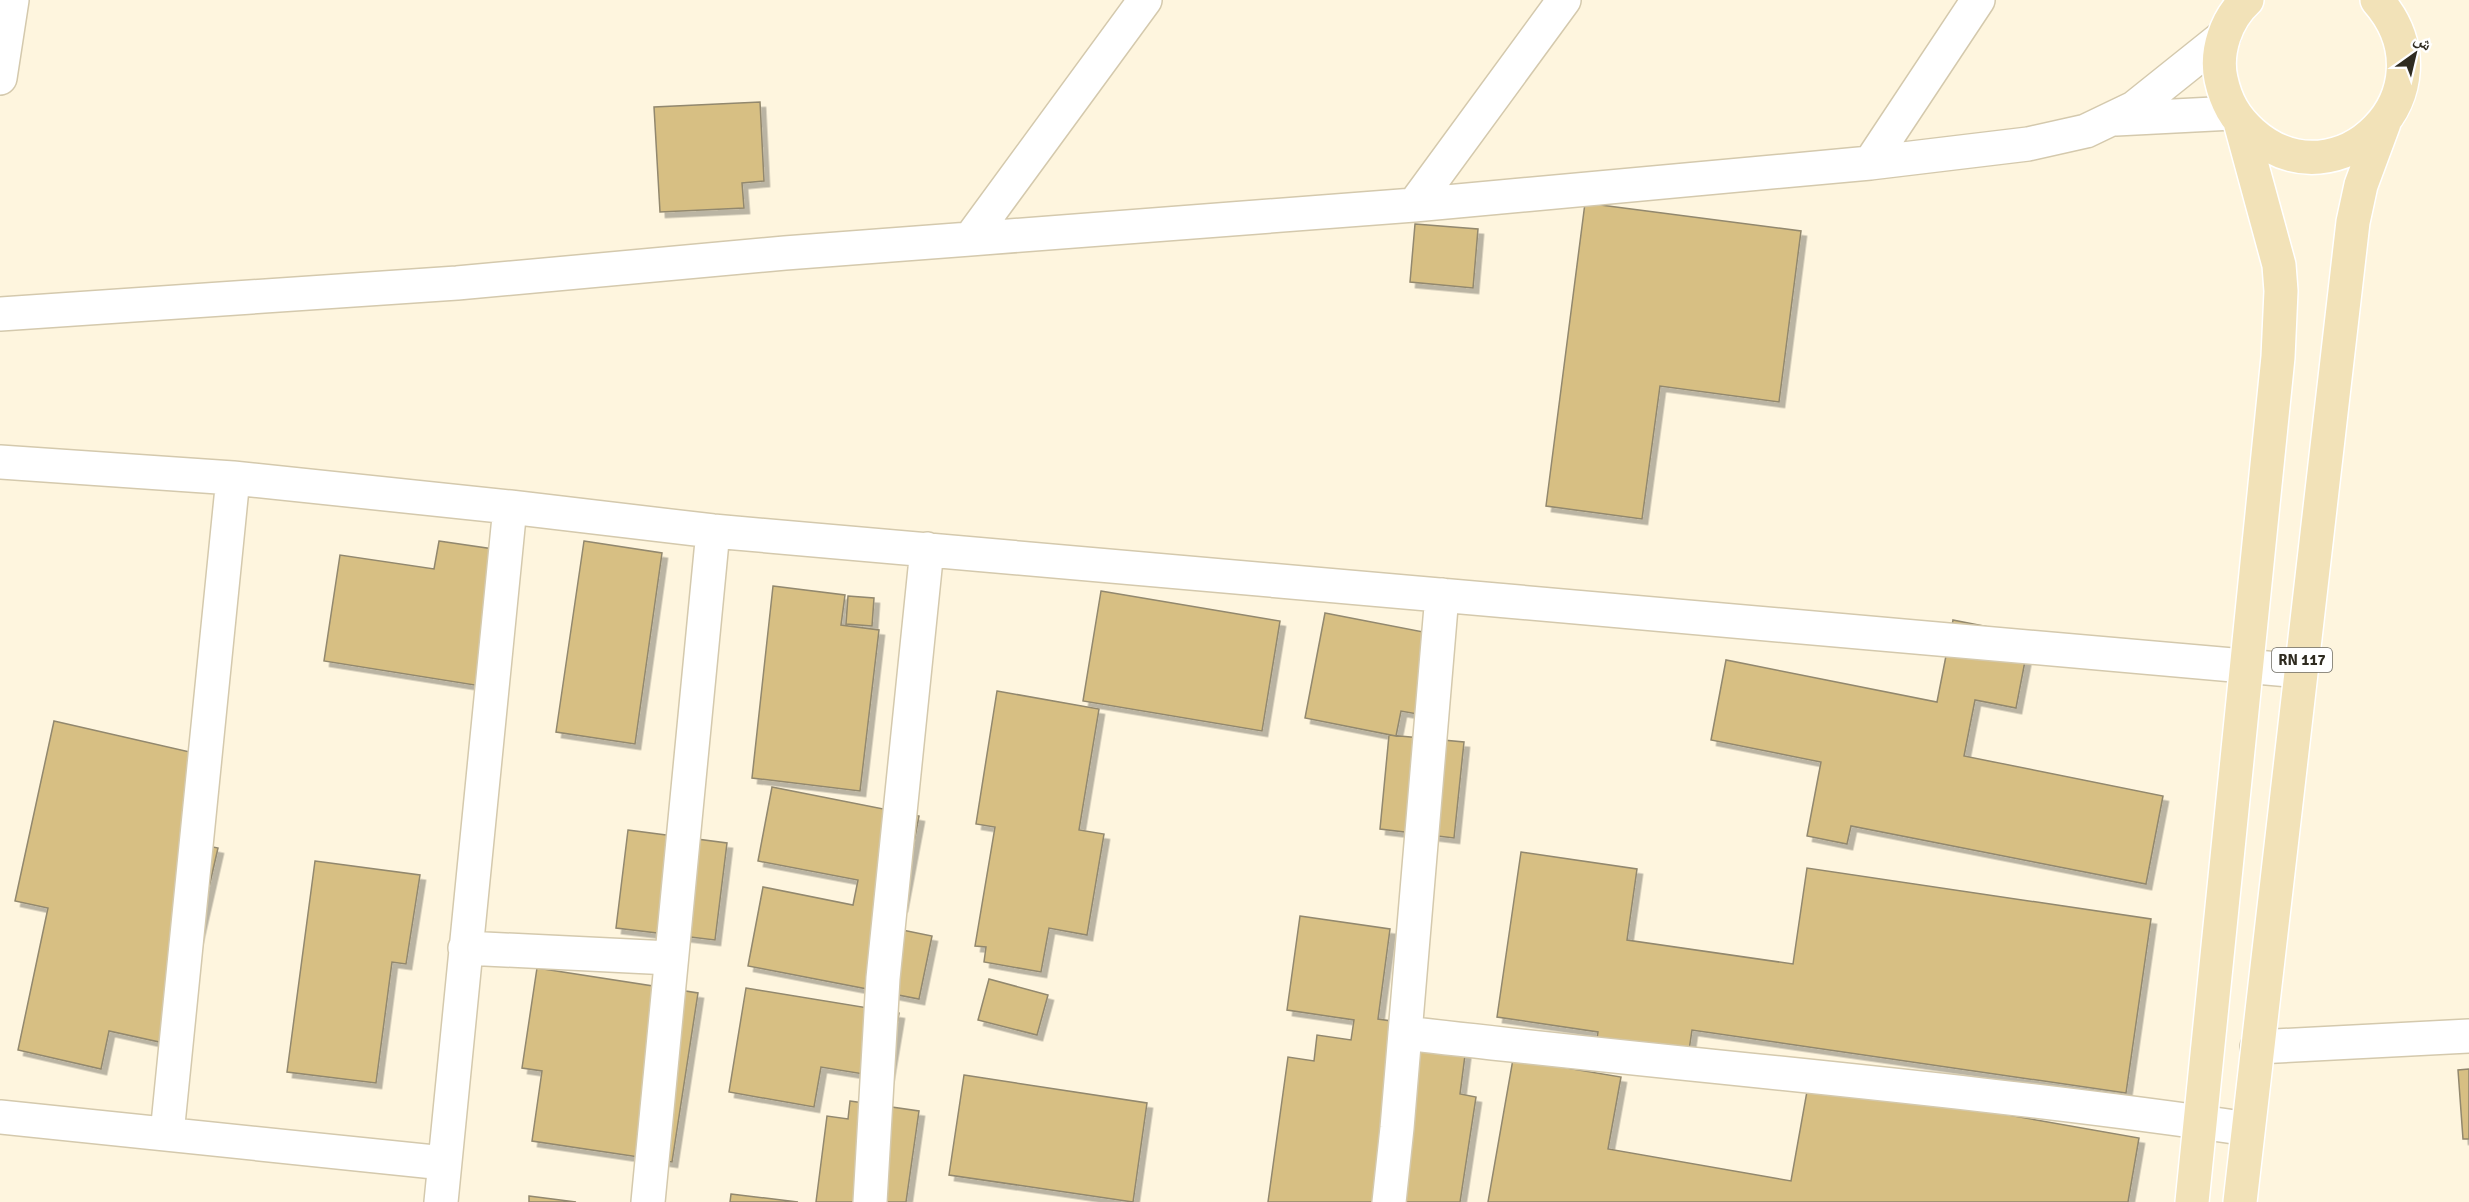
<svg xmlns="http://www.w3.org/2000/svg" width="2469" height="1202" font-family="Signika,'Noto Naskh Arabic',sans-serif">
	<defs>
		<filter id="shadow"><feDropShadow dx="5.5" dy="5.5" stdDeviation="0" flood-color="#0004"/></filter>
	</defs>
	<rect width="100%" height="100%" fill="#fef5de"/>
	<path fill="#d7bf83" stroke="#92886e" stroke-width="1.5" filter="url(#shadow)" d="M760 102 764 181 742 183 744 208 660 212 654 107Z
		M1585 203 1801 231 1779 402 1660 386 1642 519 1546 506Z
		M1415 224 1478 229 1473 288 1410 282Z
		M439 541 507 551 487 687 324 661 340 555 434 569Z
		M584 541 662 553 635 744 556 732Z
		M773 586 845 595 841 625 879 630 860 791 752 778Z
		M1101 591 1280 621 1262 731 1083 701Z
		M848 596 874 598 872 626 846 624Z
		M1325 613 1439 635 1423 715 1401 711 1396 736 1305 718Z
		M1953 620 2030 635 2016 708 1975 700 1964 756 2163 796 2146 884 1851 826 1847 844 1807 836 1821 762 1711 740 1726 660 1937 702Z
		M997 691 1099 709 1079 830 1104 834 1087 935 1049 928 1041 972 984 962 986 947 975 946 995 827 976 824Z
		M54 721 203 755 184 841 218 848 173 1045 109 1031 101 1069 18 1050 48 908 15 901Z
		M1389 735 1464 742 1454 838 1380 829Z
		M772 787 919 816 902 906 878 925 932 936 919 999 748 966 763 887 853 905 858 880 758 861Z
		M628 830 727 843 715 940 616 928Z
		M1521 852 1637 869 1627 940 1793 964 1807 868 2151 919 2126 1093 1692 1030 1686 1071 1594 1058 1598 1032 1497 1017Z
		M315 861 420 875 406 964 392 962 376 1083 287 1072Z
		M1300 916 1390 929 1378 1019 1468 1032 1460 1094 1476 1097 1460 1202H1268L1288 1057 1314 1061 1317 1035 1351 1040 1354 1020 1287 1010Z
		M537 968 698 993 672 1162 532 1141 542 1071 522 1068Z
		M989 979 1048 995 1037 1035 978 1020Z
		M746 988 899 1013 888 1078 821 1067 814 1107 729 1092Z
		M1513 1059 1621 1077 1608 1149 1791 1181 1809 1080 2139 1138 2128 1202H1488Z
		M2469 1069V1139H2463L2458 1070Z
		M964 1075 1147 1103 1133 1202 949 1175Z
		M850 1101 919 1111 906 1202H816L827 1116 848 1119Z
		M731 1194 798 1202H730Z
		M529 1196 576 1202H529Z"/>
	<g fill="none" stroke-linecap="round" stroke-linejoin="round">
		<defs>
			<path id="minor" d="M0 78 12 0
				M2116 119 2233 113
				M1870 163 2028 144 2086 131 2134 108 2224 36
				M1414 205 1564 0
				M970 239 1414 205 1870 163 1978 0
				M0 314 457 283 785 253 970 239 1145 0
				M0 462 233 478 510 507 713 531 2301 671
				M465 948 670 958
				M1405 1033C1686 1066 1968 1088 2248 1129
				M2257 1047 2469 1036
				M0 1117 444 1163
				M167 1134 233 478
				M441 1202 510 507
				M648 1202 713 531
				M870 1202 883 978 927 549
				M1389 1202 1397 1128 1442 595"/>
			<path id="primary" d="M2247 0C2226 19 2215 52 2221 79 2226 102 2235 118 2252 133 2338 209 2457 91 2377 0
				M2192 1202 2278 357 2281 291 2279 265 2240 122
				M2240 1202 2353 222 2361 185 2384 123"/>
		</defs>
		<use href="#minor" stroke="#d4c9ad" stroke-width="36"/>
		<use href="#primary" stroke="#fff" stroke-width="36"/>
		<use href="#minor" stroke="#fff" stroke-width="33"/>
		<use href="#primary" stroke="#f2e2b8" stroke-width="33"/>
	</g>
	<g text-anchor="middle" dominant-baseline="central" stroke-width="4.5" stroke-linejoin="round" paint-order="stroke">
		<rect fill="#fff" stroke="#6d6b63" stroke-width="1.5" x="2272" y="648" width="60" height="24" rx="4.5"/>
		<g font-size="15" font-weight="bold" fill="#2f2b20">
			<text x="2302" y="660">RN 117</text>
		</g>
	</g>
	<g transform="translate(2415 54) rotate(34)" stroke="#ffffff" stroke-width="4.5" paint-order="stroke">
	<path d="M0-4.5L10 22L0 15L-10 22Z" fill="#2f2b20"/>
	<text y="-9" font-size="16" font-weight="bold" text-anchor="middle" fill="#2f2b20">ش</text>
	</g>
</svg>
